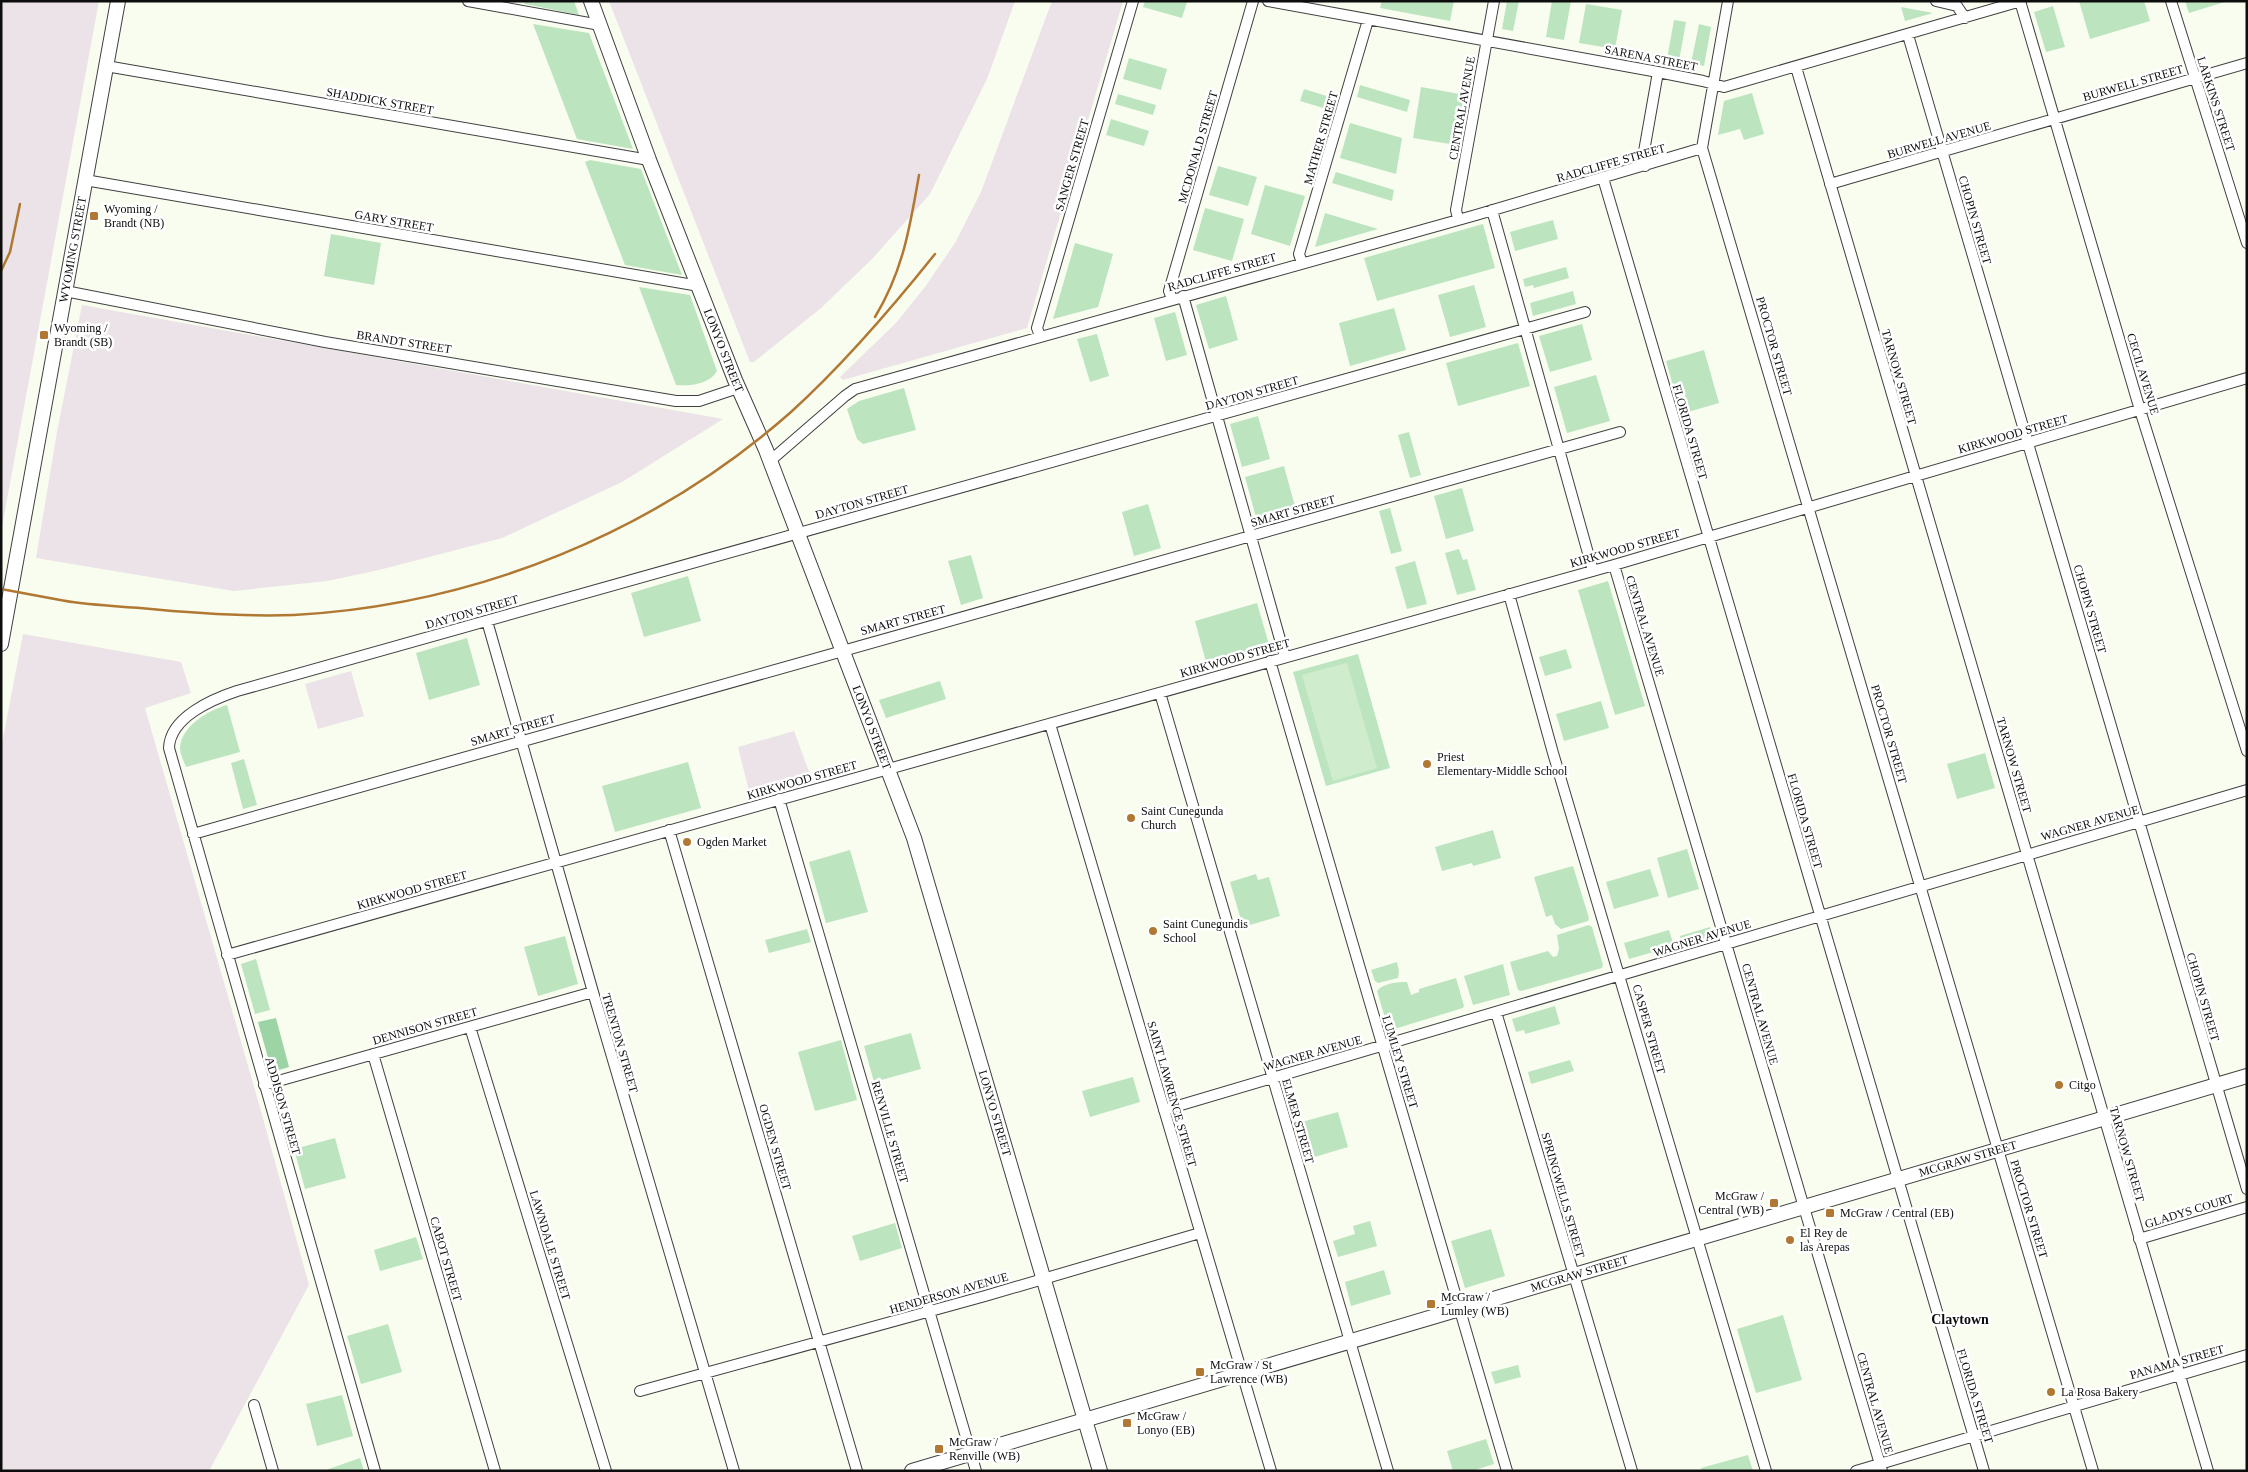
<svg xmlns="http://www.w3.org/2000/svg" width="2248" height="1472" font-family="Georgia,serif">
	<rect width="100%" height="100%" fill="#f8fdef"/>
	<path fill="#ebe3e7" d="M1 1H99L1 532Z
		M609 1H1015L987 79 930 194 872 259 821 308 754 362H750Z
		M1052 1H1123L1027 328 843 380 840 377 896 323 925 287 955 243 981 192Z
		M82 305 723 419 622 482 502 538 379 570 327 581 234 591 36 558 57 432Z
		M23 634 181 662 191 693 145 708 259 1104 309 1285 209 1471H1V749Z
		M351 671 364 716 318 729 305 684Z
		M794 731 811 777 750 795 738 747Z"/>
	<path fill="#bce5bf" d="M524 1H574L579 15 525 4Z
		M1145 1H1182L1187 2 1182 18 1143 7Z
		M1382 1H1454L1450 21 1380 8Z
		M1507 1H1519L1513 31 1502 29Z
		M1552 1H1571L1564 40 1546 37Z
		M2079 1H2144L2150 21 2090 39Z
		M2185 1H2228L2189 13Z
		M1586 4 1622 10 1615 49 1579 43Z
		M2053 6 2065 47 2046 52 2034 12Z
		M1901 7 1933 13 1905 21Z
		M1674 20 1686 22 1679 61 1667 59Z
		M533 24 589 33 633 149 577 139Z
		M1699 24 1711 27 1704 66 1691 63Z
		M1129 58 1167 69 1161 90 1123 79Z
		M1360 85 1410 100 1407 112 1357 97Z
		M1421 87 1465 95 1456 145 1413 138Z
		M1304 89 1333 98 1330 110 1300 101Z
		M1752 93 1764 134 1744 140 1740 129 1718 135 1724 101Z
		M1118 94 1156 105 1153 115 1115 104Z
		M1111 119 1149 131 1144 146 1106 135Z
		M1350 123 1402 138 1396 174 1340 158Z
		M590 160 641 169 682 275 625 265 585 162Z
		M1218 166 1257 177 1248 206 1209 195Z
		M1336 172 1394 190 1392 201 1332 183Z
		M1265 185 1305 196 1290 246 1251 234Z
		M1205 208 1244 219 1232 261 1193 250Z
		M1325 213 1378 229 1315 247Z
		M1553 220 1558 239 1515 251 1510 232Z
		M1483 224 1495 268 1377 301 1364 258Z
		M331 234 381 243 374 285 324 276Z
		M1075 243 1113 254 1098 307 1053 319Z
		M1566 267 1569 278 1534 288 1533 285 1525 287 1523 279Z
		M1474 285 1486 327 1450 337 1438 295Z
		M639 287 690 295 717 371C709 385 689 386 676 385Z
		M1573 291 1576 304 1533 316 1530 303Z
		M1226 296 1238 340 1209 349 1196 305Z
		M1394 308 1406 350 1350 366 1339 323Z
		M1175 312 1187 355 1166 361 1154 318Z
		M1582 324 1592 360 1550 372 1539 336Z
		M1097 334 1109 376 1090 382 1077 339Z
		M1518 343 1530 386 1458 406 1446 363Z
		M1704 350 1719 403 1681 414 1666 361Z
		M1596 375 1610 421 1567 433 1554 387Z
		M904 388 916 430 863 444 857 439 847 409 859 401Z
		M1258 416 1270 459 1242 467 1230 424Z
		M1409 432 1421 475 1410 478 1398 435Z
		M1284 466 1296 510 1257 521 1245 477Z
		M1462 488 1474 531 1446 539 1434 496Z
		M1148 504 1161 548 1134 556 1122 512Z
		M1390 508 1402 551 1391 554 1379 511Z
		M1459 549 1463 560 1467 559 1476 590 1457 595 1445 553Z
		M971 555 983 598 961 605 948 561Z
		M1415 561 1427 604 1407 609 1395 567Z
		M688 576 701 621 644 637 631 593Z
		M1608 581 1645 706 1615 715 1578 590Z
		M1257 603 1270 648 1207 666 1195 621Z
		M467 638 480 685 429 700 416 653Z
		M1566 649 1572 668 1545 676 1539 657Z
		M1358 654 1390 768 1326 786 1293 672Z
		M940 681 946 699 886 718 879 700Z
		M1601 701 1609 728 1564 741 1556 714Z
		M227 705 240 752 186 767C184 761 180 755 180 748 181 726 209 710 227 705Z
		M1985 753 1995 788 1957 799 1947 764Z
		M244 759 257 805 243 809 231 763Z
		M688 762 701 808 615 832 602 786Z
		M1493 830 1501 858 1473 866 1472 863 1442 871 1435 847Z
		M1687 849 1699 889 1668 898 1657 858Z
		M850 850 868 912 826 923 809 862Z
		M1573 866 1589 918 1588 921 1561 929 1555 924 1552 915 1546 917 1534 877Z
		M1650 869 1659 896 1614 909 1606 882Z
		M1256 874 1258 880 1269 877 1280 916 1243 927 1230 882Z
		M1589 925 1592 927 1603 965 1602 968 1521 991 1518 990 1510 962 1548 951 1553 957 1557 956 1559 949 1557 935Z
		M1710 927 1712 936 1682 944 1680 936Z
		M807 929 811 942 769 953 765 940Z
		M1669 930 1674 946 1629 959 1624 943Z
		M565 936 578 984 538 996 524 947Z
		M256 959 270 1010 255 1014 241 964Z
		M1397 962 1399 971 1398 978 1378 983 1375 981 1371 970Z
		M1503 964 1510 995 1473 1005 1464 976Z
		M1456 978 1464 1006 1463 1008 1391 1030 1388 1028 1377 991C1383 983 1398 982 1407 982L1411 995 1419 992V989Z
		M1555 1006 1560 1024 1525 1034 1524 1030 1516 1032 1512 1019Z
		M911 1033 921 1069 874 1082 864 1046Z
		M841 1040 857 1100 815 1111 798 1052Z
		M1570 1060 1574 1071 1531 1084 1528 1072Z
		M1133 1077 1140 1102 1090 1117 1082 1091Z
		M1338 1112 1348 1147 1308 1159 1298 1123Z
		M335 1138 346 1178 305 1189 294 1149Z
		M1370 1221 1377 1246 1338 1257 1333 1241 1355 1234 1353 1226Z
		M895 1223 902 1248 860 1261 852 1236Z
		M1491 1229 1505 1276 1465 1288 1451 1241Z
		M416 1237 423 1259 380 1271 374 1250Z
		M1384 1270 1391 1294 1351 1306 1345 1282Z
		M1783 1315 1802 1380 1756 1393 1737 1329Z
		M388 1324 402 1372 361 1384 347 1336Z
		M1518 1365 1521 1377 1495 1384 1491 1372Z
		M342 1395 353 1436 317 1446 306 1404Z
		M1486 1439 1494 1464 1472 1471H1453L1447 1451Z
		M1748 1455 1753 1471H1702L1701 1468Z
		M360 1458 364 1471H323Z"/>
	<path fill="#9dd4a5" d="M276 1018 289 1067 272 1072 258 1022Z"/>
	<path fill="#cfedcd" d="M1347 663 1377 768 1333 781 1302 675Z"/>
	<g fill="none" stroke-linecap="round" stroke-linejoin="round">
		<defs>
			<path id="minor" d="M468 1 600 25
				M1268 1 1658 72 1703 81 1724 87 2021 1
				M1728 1 1702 148 2093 1471
				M1936 1 1957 6 1965 18
				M2020 1 2140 410 2247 751
				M2171 1 2247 243
				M1908 35 2247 1189
				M106 66 649 160
				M1796 67 2208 1471
				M1645 166 1643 157 1658 72
				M1603 178 1984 1471
				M85 180 699 286
				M1830 184 2247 63
				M1492 210 1593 571
				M1458 219 1456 210 1494 1
				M1302 263 1299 254 1368 20
				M65 291 325 342 676 401H699L738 388
				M1183 296 1285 657
				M1172 299 1169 291 1253 1
				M1040 336 1037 328 1133 1
				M770 461 845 396 855 389 1476 215 1702 148
				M1614 565 1882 1471
				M1509 594 1553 753 1766 1471
				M487 621 593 992 734 1471
				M1270 661 1507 1471
				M1160 693 1388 1471
				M1050 724 1271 1471
				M779 799 976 1471
				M669 830 857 1471
				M193 834 1620 432
				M227 955 1614 565 2247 378
				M1496 1012 1632 1471
				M470 1027 606 1471
				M373 1054 495 1471
				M264 1085 593 992
				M1164 1110 2247 790
				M2139 1239 2247 1207
				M640 1391 985 1296 1200 1233
				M254 1405 273 1471
				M375 1471 169 748C170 717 213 699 237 691L1585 312
				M1856 1471 2247 1355"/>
			<g id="tertiary">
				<path id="s1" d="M591 1 649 160 735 380 766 450 914 838 1100 1471"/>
				<path id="s2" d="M1 644 118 1"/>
				<path id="s3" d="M912 1471 2247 1076"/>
			</g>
		</defs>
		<use href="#minor" stroke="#404040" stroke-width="12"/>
		<use href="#tertiary" stroke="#404040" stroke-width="16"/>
		<use href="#minor" stroke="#fff" stroke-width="10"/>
		<use href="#tertiary" stroke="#fff" stroke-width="14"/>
		<path stroke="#b07833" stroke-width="2.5" d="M1 271 10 252 20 204
			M875 317C903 271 910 227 919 175
			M1 589 71 602
			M66 601C90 605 115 606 140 608 191 613 242 617 294 615 476 605 654 533 791 412 844 364 891 309 935 254"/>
	</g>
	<g fill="#b07833" stroke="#fff" stroke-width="2">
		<rect x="89" y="211" width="10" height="10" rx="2.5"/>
		<rect x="39" y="330" width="10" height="10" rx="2.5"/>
		<circle cx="1427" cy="764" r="5"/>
		<circle cx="1131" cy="818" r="5"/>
		<circle cx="687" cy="842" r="5"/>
		<circle cx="1153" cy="931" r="5"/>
		<circle cx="2059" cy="1085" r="5"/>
		<rect x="1769" y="1198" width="10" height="10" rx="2.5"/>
		<rect x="1825" y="1208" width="10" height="10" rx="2.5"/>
		<circle cx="1790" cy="1240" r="5"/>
		<rect x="1426" y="1299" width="10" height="10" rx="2.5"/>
		<rect x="1195" y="1367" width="10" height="10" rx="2.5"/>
		<circle cx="2051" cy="1392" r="5"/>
		<rect x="1122" y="1418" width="10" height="10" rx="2.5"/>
		<rect x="934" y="1444" width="10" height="10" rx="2.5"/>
	</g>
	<g text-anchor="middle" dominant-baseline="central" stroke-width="5" stroke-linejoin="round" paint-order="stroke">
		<g font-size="12" fill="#0d0d0d" stroke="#fff">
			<text transform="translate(1651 58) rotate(11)">SARENA STREET</text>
			<text transform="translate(2133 83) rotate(-16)">BURWELL STREET</text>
			<text transform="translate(380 101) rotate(10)">SHADDICK STREET</text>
			<text transform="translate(2216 104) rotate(72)">LARKINS STREET</text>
			<text transform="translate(1462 108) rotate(-80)">CENTRAL AVENUE</text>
			<text transform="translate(1321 138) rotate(-74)">MATHER STREET</text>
			<text transform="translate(1939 140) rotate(-16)">BURWELL AVENUE</text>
			<text transform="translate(1198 147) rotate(-74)">MCDONALD STREET</text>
			<text transform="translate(1611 163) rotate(-16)">RADCLIFFE STREET</text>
			<text transform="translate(1072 165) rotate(-74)">SANGER STREET</text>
			<text transform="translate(1975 220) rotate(74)">CHOPIN STREET</text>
			<text transform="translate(394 221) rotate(10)">GARY STREET</text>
			<text stroke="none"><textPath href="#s2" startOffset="401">WYOMING STREET</textPath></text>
			<text transform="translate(1222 272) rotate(-16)">RADCLIFFE STREET</text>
			<text transform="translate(404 342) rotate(9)">BRANDT STREET</text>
			<text transform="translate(1774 346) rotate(74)">PROCTOR STREET</text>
			<text stroke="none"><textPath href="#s1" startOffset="374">LONYO STREET</textPath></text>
			<text transform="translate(2143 374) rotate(73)">CECIL AVENUE</text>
			<text transform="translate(1899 377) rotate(74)">TARNOW STREET</text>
			<text transform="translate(1252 393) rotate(-16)">DAYTON STREET</text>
			<text transform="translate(1690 432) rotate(74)">FLORIDA STREET</text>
			<text transform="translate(2013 434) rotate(-16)">KIRKWOOD STREET</text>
			<text transform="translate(862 502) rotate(-16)">DAYTON STREET</text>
			<text transform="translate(1293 511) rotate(-16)">SMART STREET</text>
			<text transform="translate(1625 548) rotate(-16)">KIRKWOOD STREET</text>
			<text transform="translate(2090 609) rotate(74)">CHOPIN STREET</text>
			<text transform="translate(472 612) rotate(-16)">DAYTON STREET</text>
			<text transform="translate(903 620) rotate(-15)">SMART STREET</text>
			<text transform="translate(1645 626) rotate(73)">CENTRAL AVENUE</text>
			<text transform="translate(1235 658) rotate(-16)">KIRKWOOD STREET</text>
			<text stroke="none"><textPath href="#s1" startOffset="779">LONYO STREET</textPath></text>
			<text transform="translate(513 730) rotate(-16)">SMART STREET</text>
			<text transform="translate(1889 734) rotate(74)">PROCTOR STREET</text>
			<text transform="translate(2014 765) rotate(74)">TARNOW STREET</text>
			<text transform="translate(802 780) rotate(-16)">KIRKWOOD STREET</text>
			<text transform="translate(1805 821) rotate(74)">FLORIDA STREET</text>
			<text transform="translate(2090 823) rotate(-16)">WAGNER AVENUE</text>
			<text transform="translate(412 890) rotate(-16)">KIRKWOOD STREET</text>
			<text transform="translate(1702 938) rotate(-17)">WAGNER AVENUE</text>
			<text transform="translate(2203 997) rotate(74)">CHOPIN STREET</text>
			<text transform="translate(1760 1014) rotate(74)">CENTRAL AVENUE</text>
			<text transform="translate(425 1026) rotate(-16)">DENNISON STREET</text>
			<text transform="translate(1649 1029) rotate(74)">CASPER STREET</text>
			<text transform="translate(620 1043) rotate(74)">TRENTON STREET</text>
			<text transform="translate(1313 1053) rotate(-16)">WAGNER AVENUE</text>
			<text transform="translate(1400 1062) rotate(73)">LUMLEY STREET</text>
			<text transform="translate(1172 1094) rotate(74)">SAINT LAWRENCE STREET</text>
			<text transform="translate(283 1106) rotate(74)">ADDISON STREET</text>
			<text stroke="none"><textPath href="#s1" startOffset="1184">LONYO STREET</textPath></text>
			<text transform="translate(1298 1121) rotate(74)">ELMER STREET</text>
			<text transform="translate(890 1132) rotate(74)">RENVILLE STREET</text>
			<text transform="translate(775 1147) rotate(74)">OGDEN STREET</text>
			<text transform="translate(2127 1154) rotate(74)">TARNOW STREET</text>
			<text stroke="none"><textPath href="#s3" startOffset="1101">MCGRAW STREET</textPath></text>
			<text transform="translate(1563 1195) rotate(74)">SPRINGWELLS STREET</text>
			<text transform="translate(2029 1209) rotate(73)">PROCTOR STREET</text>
			<text transform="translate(2189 1211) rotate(-17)">GLADYS COURT</text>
			<text transform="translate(550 1245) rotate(73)">LAWNDALE STREET</text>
			<text transform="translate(446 1259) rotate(74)">CABOT STREET</text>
			<text stroke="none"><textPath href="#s3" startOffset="696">MCGRAW STREET</textPath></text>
			<text transform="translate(949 1293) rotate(-16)">HENDERSON AVENUE</text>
			<text transform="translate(2177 1362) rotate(-16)">PANAMA STREET</text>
			<text transform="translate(1975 1396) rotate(73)">FLORIDA STREET</text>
			<text transform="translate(1875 1403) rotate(74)">CENTRAL AVENUE</text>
		</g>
		<g font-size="12" fill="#0d0d0d" stroke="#fff" text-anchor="start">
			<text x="104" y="209">Wyoming /<tspan x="104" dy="14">Brandt (NB)</tspan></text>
			<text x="54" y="328">Wyoming /<tspan x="54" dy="14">Brandt (SB)</tspan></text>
			<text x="1437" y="757">Priest<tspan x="1437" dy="14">Elementary‑Middle School</tspan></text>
			<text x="1141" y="811">Saint Cunegunda<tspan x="1141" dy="14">Church</tspan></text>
			<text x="697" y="842">Ogden Market</text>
			<text x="1163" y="924">Saint Cunegundis<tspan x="1163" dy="14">School</tspan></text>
			<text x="2069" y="1085">Citgo</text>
			<text x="1764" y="1196" text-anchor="end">McGraw /<tspan x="1764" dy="14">Central (WB)</tspan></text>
			<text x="1840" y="1213">McGraw / Central (EB)</text>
			<text x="1800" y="1233">El Rey de<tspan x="1800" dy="14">las Arepas</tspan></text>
			<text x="1441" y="1297">McGraw /<tspan x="1441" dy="14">Lumley (WB)</tspan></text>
			<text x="1210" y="1365">McGraw / St<tspan x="1210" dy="14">Lawrence (WB)</tspan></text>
			<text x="2061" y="1392">La Rosa Bakery</text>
			<text x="1137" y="1416">McGraw /<tspan x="1137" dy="14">Lonyo (EB)</tspan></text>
			<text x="949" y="1442">McGraw /<tspan x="949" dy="14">Renville (WB)</tspan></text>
		</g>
		<g font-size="14" font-weight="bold" fill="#0d0d0d" stroke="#fff">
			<text x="1960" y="1319">Claytown</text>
		</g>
	</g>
	<rect width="2248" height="1472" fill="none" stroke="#0d0d0d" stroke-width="5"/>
</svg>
